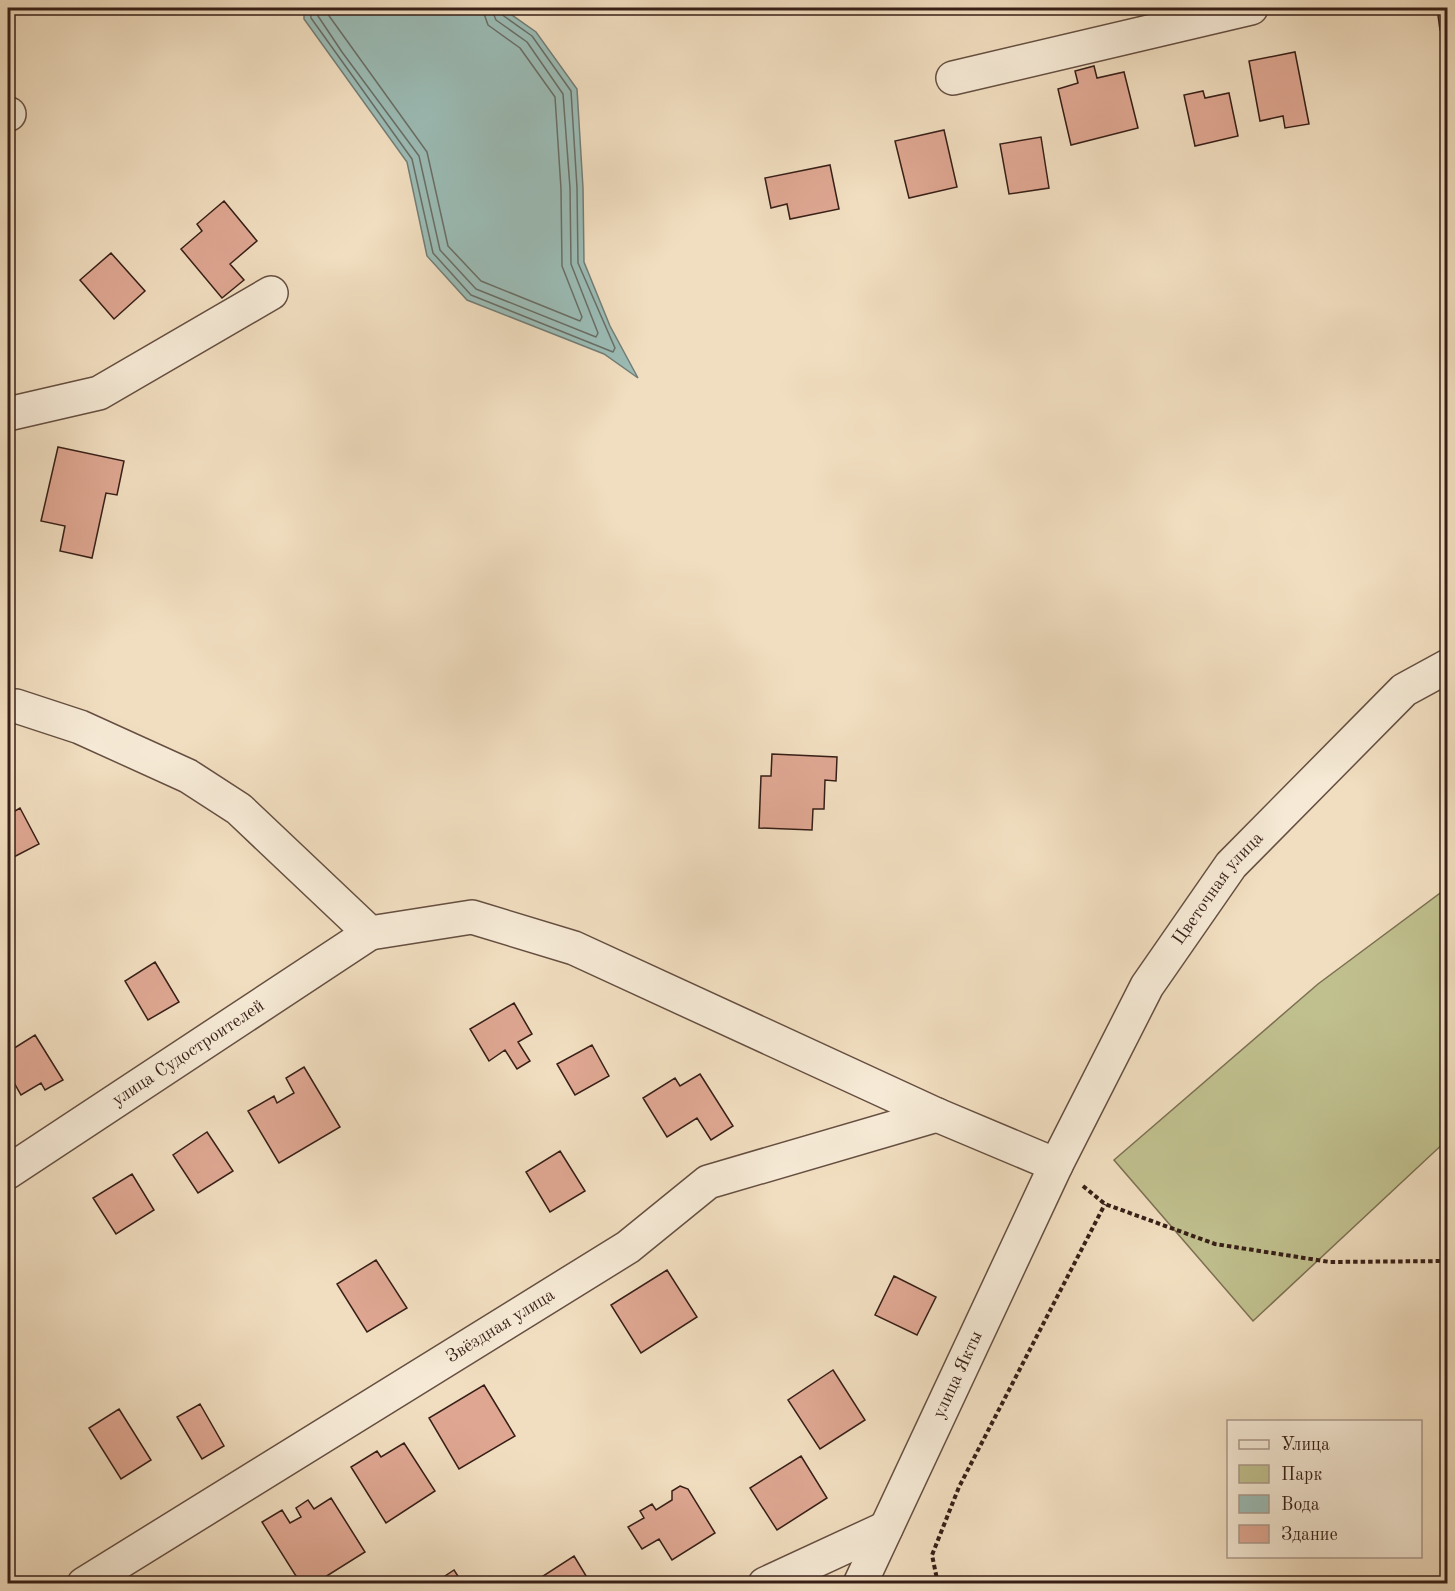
<svg xmlns="http://www.w3.org/2000/svg" width="1455" height="1591" font-family="'Old Standard TT',serif">
	<rect width="100%" height="100%" fill="#f1dec0"/>
	<filter id="stains"><feTurbulence type="fractalNoise" baseFrequency=".00333" numOctaves="4"/><feColorMatrix values="0 0 0 0 .2 0 0 0 0 .09 0 0 0 0 .02 0 0 0 .5 -.17"/></filter>
	<radialGradient id="worn" r=".72"><stop offset=".6" stop-color="#630" stop-opacity="0"/><stop offset="1" stop-color="#630" stop-opacity=".3"/></radialGradient>
	<path fill="#c0c08e" stroke="#7c7052" stroke-width="1.5" d="M1447 888V1140L1253 1321 1114 1160 1318 984Z"/>
	<path fill="#9bbcb6" stroke="#737d76" stroke-width="1.5" d="M304 8H502L536 32 577 89 583 188 584 262 610 326 638 378 604 354 467 300 427 256 407 162 304 19Z"/>
	<g fill="none" stroke-linecap="round" stroke-linejoin="round">
		<path stroke="#696e66" stroke-width="1.5" d="M310 8 311 18 412 159 433 253 471 295 613 352 615 348 578 263 577 188 571 91 532 36 501 14 499 8
			M318 8V16L342 52 419 156 440 250 476 289 596 337 598 333 571 264 570 188 563 94 527 42 496 20 491 8
			M327 8V13L427 152 448 246 481 281 580 321 582 317 562 266 561 189 555 97 520 48 488 25 482 8"/>
	</g>
	<path fill="#dfa792" stroke="#371f17" stroke-width="1.5" d="M1320 8H1345L1320 11Z
		M1437 8H1448V29L1440 30Z
		M1295 52 1309 124 1285 128 1283 116 1260 121 1249 61Z
		M1094 66 1097 78 1124 72 1138 128 1071 145 1058 89 1078 83 1075 71Z
		M1203 91 1205 98 1229 93 1238 136 1195 146 1184 95Z
		M944 130 957 187 909 198 895 141Z
		M1041 137 1049 188 1009 194 1000 144Z
		M830 165 839 209 790 219 787 204 771 208 765 178Z
		M224 201 257 241 230 264 244 280 222 298 181 249 202 231 197 224Z
		M111 253 145 291 114 319 80 280Z
		M58 447 124 461 117 495 106 493 92 558 60 551 65 526 41 521Z
		M772 754 837 757 836 781 825 780 824 809H813L812 830 759 828 761 776H771Z
		M20 808 39 844 8 860V815Z
		M155 962 179 1002 148 1020 125 981Z
		M514 1003 532 1034 518 1042 530 1061 517 1069 505 1050 489 1061 470 1029Z
		M35 1035 63 1080 45 1090 41 1083 21 1095 8 1072V1052Z
		M592 1045 609 1076 575 1095 557 1064Z
		M304 1067 340 1127 279 1163 248 1111 274 1096 277 1103 294 1093 286 1078Z
		M700 1074 733 1126 711 1140 697 1118 667 1137 643 1098 675 1078 680 1086Z
		M207 1132 233 1171 198 1193 173 1155Z
		M560 1151 585 1191 550 1212 526 1172Z
		M132 1174 154 1210 116 1234 93 1198Z
		M376 1260 407 1308 367 1332 337 1284Z
		M667 1270 697 1317 641 1353 611 1305Z
		M894 1276 936 1297 917 1335 875 1315Z
		M833 1370 865 1420 820 1449 788 1400Z
		M484 1385 515 1436 459 1469 429 1418Z
		M200 1404 224 1446 202 1459 177 1417Z
		M119 1409 151 1460 121 1479 89 1428Z
		M404 1443 435 1491 386 1523 351 1467 377 1451 381 1457Z
		M801 1456 827 1498 777 1530 750 1488Z
		M680 1486 688 1489 715 1533 672 1560 659 1539 642 1549 628 1527 644 1518 640 1511 652 1504 656 1510 672 1500V1491Z
		M331 1498 365 1552 314 1584H301L262 1522 282 1510 290 1523 301 1517 296 1508 308 1500 314 1509Z
		M574 1556 591 1584H543L540 1578Z
		M454 1570 463 1584H433Z"/>
	<g fill="none" stroke-linecap="round" stroke-linejoin="round">
		<defs>
			<g id="street">
				<path d="M953 78 1251 8"/>
				<path d="M8 114H9"/>
				<path d="M8 414 99 393 271 293"/>
				<path d="M8 708 16 706 80 727 188 776 239 809 370 933 472 917 574 948 937 1115 1056 1165"/>
				<path id="s1" d="M8 1172 370 933"/>
				<path id="s2" d="M84 1584 628 1247 708 1182 937 1115"/>
				<path d="M765 1584 886 1528"/>
				<path id="s3" d="M860 1584 1056 1165 1147 986 1231 865 1404 690 1448 666"/>
			</g>
		</defs>
		<use href="#street" stroke="#664f41" stroke-width="36"/>
		<path stroke="#371f17" stroke-width="4" stroke-dasharray="4.5 3" stroke-linecap="butt" d="M1083 1186 1105 1204 1215 1244 1330 1262 1448 1261
			M938 1584 932 1555 959 1487 1105 1204"/>
		<use href="#street" stroke="#f6ead6" stroke-width="33"/>
	</g>
	<g text-anchor="middle" dominant-baseline="central" stroke-width="6" stroke-linejoin="round" paint-order="stroke">
		<g font-size="18" fill="#371f17" stroke="#f6ead6">
			<text stroke="none"><textPath href="#s3" startOffset="784">Цветочная улица</textPath></text>
			<text stroke="none"><textPath href="#s1" startOffset="216">улица Судостроителей</textPath></text>
			<text stroke="none"><textPath href="#s2" startOffset="490">Звёздная улица</textPath></text>
			<text stroke="none"><textPath href="#s3" startOffset="231">улица Якты</textPath></text>
		</g>
	</g>
	<rect width="1455" height="1591" fill="none" stroke="#f1dec0" stroke-width="30"/>
	<rect x="9" y="9" width="1437" height="1573" fill="none" stroke="#371f17" stroke-width="3"/>
	<rect x="15" y="15" width="1425" height="1561" fill="none" stroke="#371f17" stroke-width="1.5"/>
	<rect x="1227" y="1420" width="195" height="138" fill="#f6ead6" stroke="#aa998a" stroke-width="1.5"/>
	<rect x="1239" y="1440" width="30" height="9" fill="#f6ead6" stroke="#aa998a" stroke-width="1.5"/>
	<text x="1281" y="1450" font-size="18" fill="#371f17">Улица</text>
	<rect x="1239" y="1465" width="30" height="18" fill="#c0c08e" stroke="#aa998a" stroke-width="1.5"/>
	<text x="1281" y="1480" font-size="18" fill="#371f17">Парк</text>
	<rect x="1239" y="1495" width="30" height="18" fill="#9bbcb6" stroke="#aa998a" stroke-width="1.5"/>
	<text x="1281" y="1510" font-size="18" fill="#371f17">Вода</text>
	<rect x="1239" y="1525" width="30" height="18" fill="#dfa792" stroke="#aa998a" stroke-width="1.5"/>
	<text x="1281" y="1540" font-size="18" fill="#371f17">Здание</text>
	<rect width="100%" height="100%" filter="url(#stains)"/>
	<rect width="100%" height="100%" fill="url(#worn)"/>
</svg>
